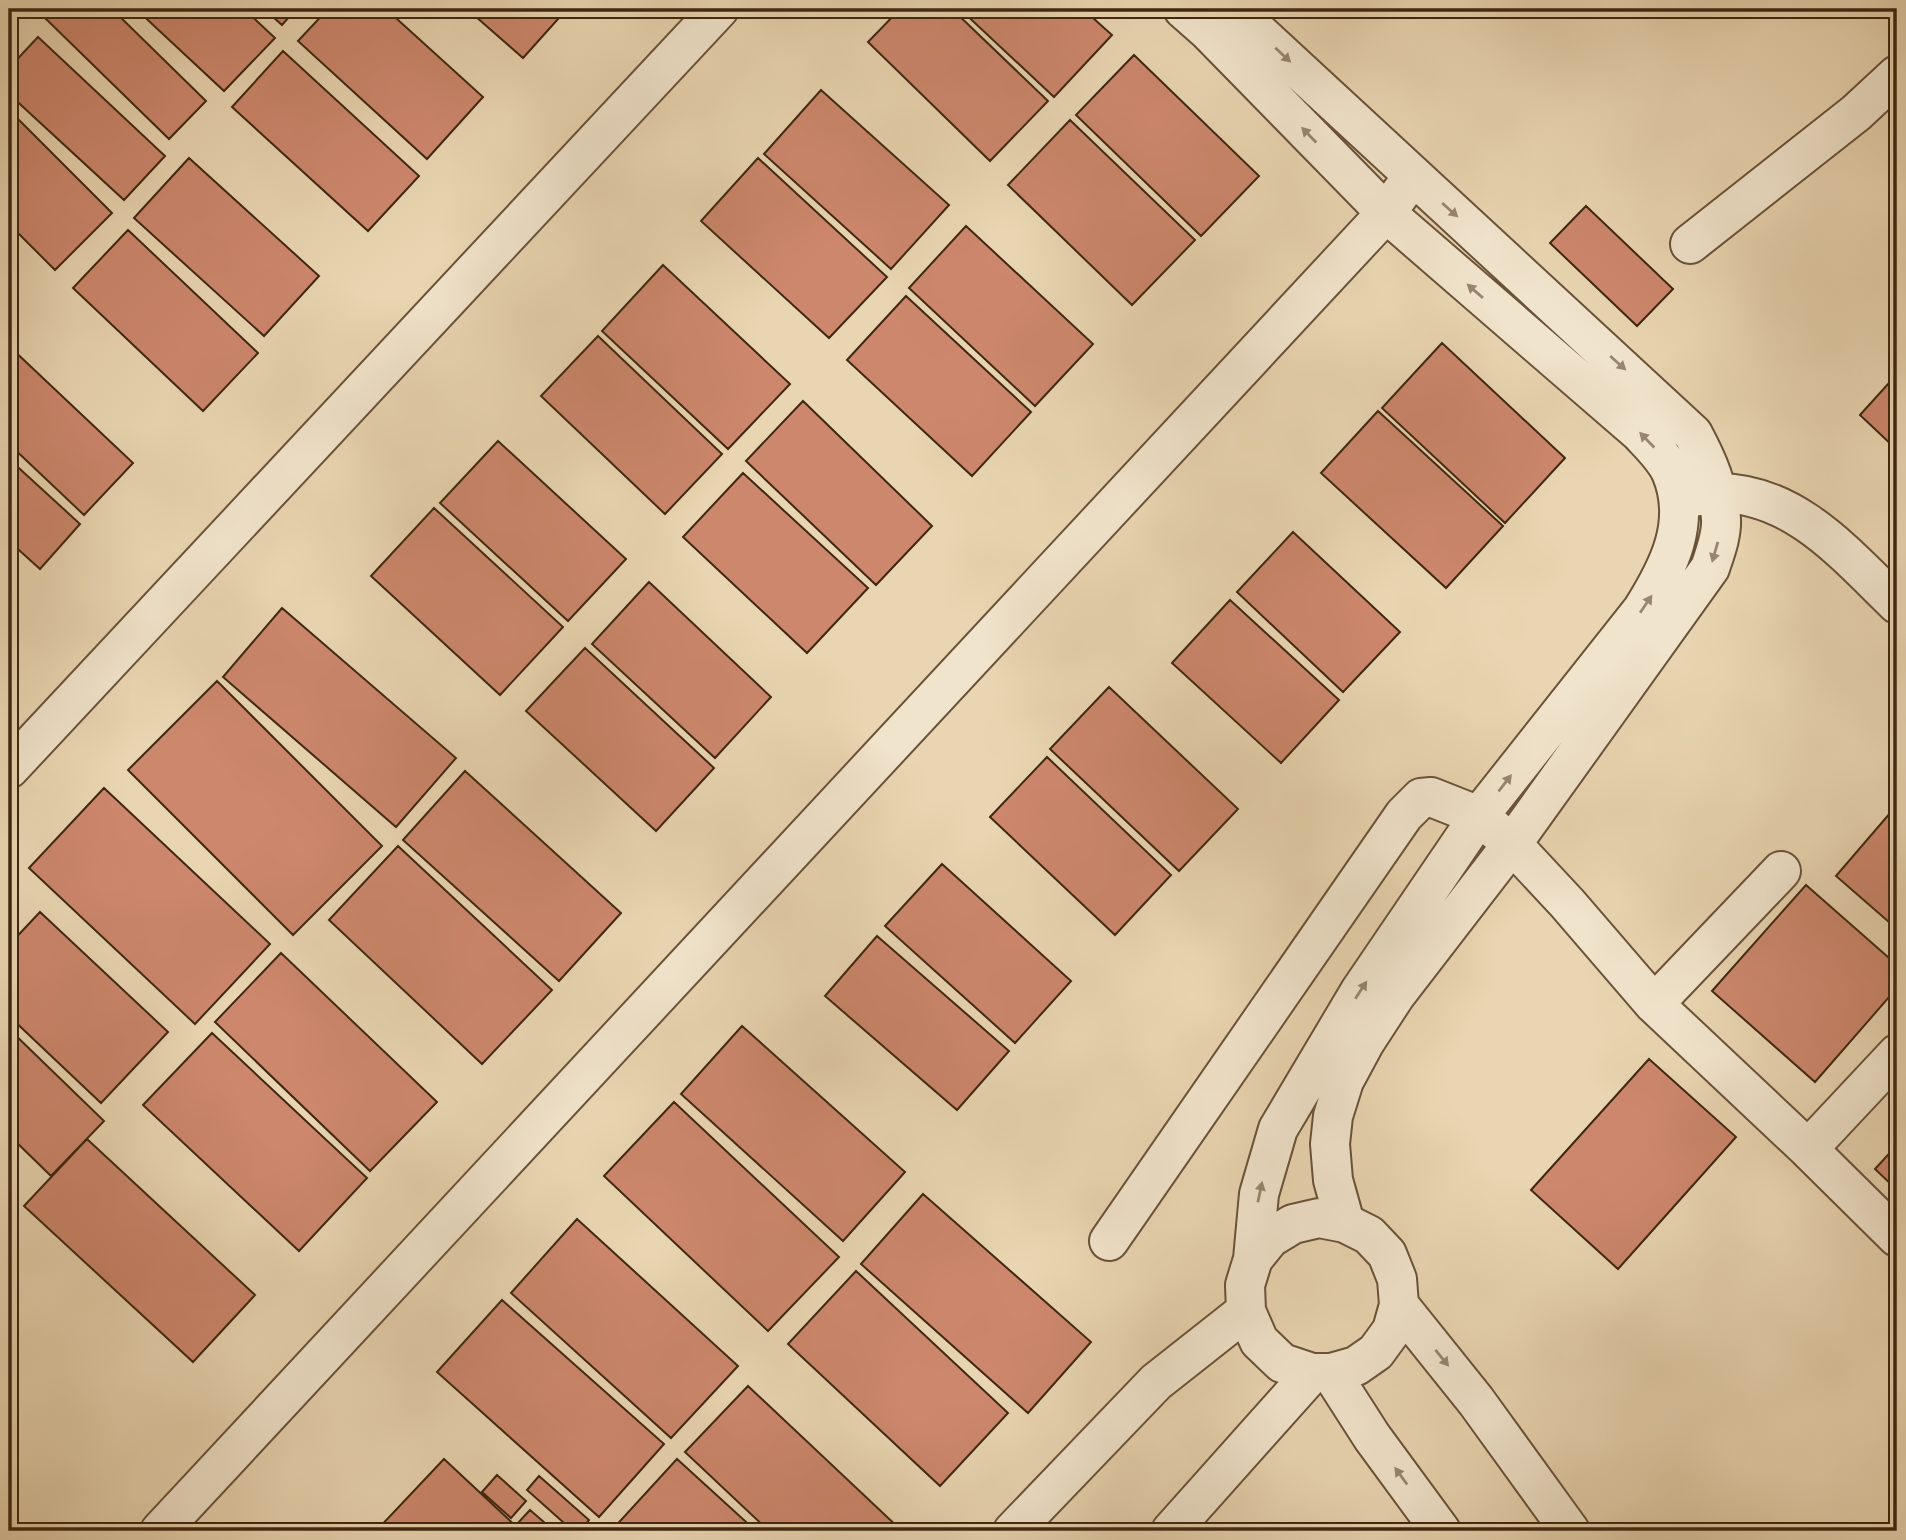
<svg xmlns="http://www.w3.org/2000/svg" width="1906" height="1540" font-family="'EB Garamond',serif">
	<rect width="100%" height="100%" fill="#e9d5b1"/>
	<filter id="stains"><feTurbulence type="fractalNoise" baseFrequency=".00286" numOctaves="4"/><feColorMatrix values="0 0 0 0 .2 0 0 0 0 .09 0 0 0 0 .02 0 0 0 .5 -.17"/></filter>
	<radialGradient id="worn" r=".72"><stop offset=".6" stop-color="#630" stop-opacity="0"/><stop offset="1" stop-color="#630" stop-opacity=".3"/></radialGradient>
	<path fill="#cd876d" stroke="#3f2711" stroke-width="2" d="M56 9H112L206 101 169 139 46 19Z
		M136 9H244L275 38 224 91Z
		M264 9H296L282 25Z
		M328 9H386L483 97 427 159 298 41Z
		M467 9H567L523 58Z
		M900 9H952L1048 101 990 161 868 42Z
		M960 9H1083L1112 35 1054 97Z
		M38 37 165 156 124 200 9 94V68Z
		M283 51 419 176 368 231 232 107Z
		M1134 55 1259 176 1201 236 1076 115Z
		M821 90 949 205 891 269 764 154Z
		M9 110 112 213 55 270 9 224Z
		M1070 120 1195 240 1132 305 1008 185Z
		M189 158 319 276 264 336 134 218Z
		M758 158 887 277 829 338 701 221Z
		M1586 206 1673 289 1637 326 1550 243Z
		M966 226 1093 344 1035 406 909 288Z
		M128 230 258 353 203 411 73 288Z
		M663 265 790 384 728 449 602 331Z
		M906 296 1031 412 972 476 847 360Z
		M598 336 722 454 665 514 541 396Z
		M1442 343 1565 458 1505 523 1382 408Z
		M9 346 133 463 84 515 9 444Z
		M1897 374V450L1860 415Z
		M803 401 932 526 876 585 746 461Z
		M1378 411 1503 526 1446 588 1321 473Z
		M498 441 626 559 568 621 440 503Z
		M9 459 80 524 40 569 9 541Z
		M743 473 868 588 807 653 683 537Z
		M434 508 563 627 500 695 371 576Z
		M1293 532 1400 632 1343 692 1237 592Z
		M649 582 771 697 715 758 592 644Z
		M1230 600 1339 700 1281 763 1172 663Z
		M282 608 456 758 396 827 223 677Z
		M585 648 714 768 656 831 526 711Z
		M217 681 382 846 293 935 128 770Z
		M1109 687 1238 809 1179 871 1050 749Z
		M1047 757 1171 875 1115 935 990 817Z
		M465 771 621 913 559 981 403 840Z
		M104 788 270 944 195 1024 29 868Z
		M1897 805V929L1836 876Z
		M398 846 552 990 482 1064 329 920Z
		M942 864 1071 981 1015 1043 885 926Z
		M1806 885 1897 965V988L1815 1082 1712 991Z
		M40 912 168 1032 101 1103 9 1016V945Z
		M877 936 1009 1051 957 1110 825 996Z
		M281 953 437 1102 370 1171 215 1022Z
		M742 1026 905 1172 843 1241 681 1094Z
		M9 1029 104 1121 51 1176 9 1135Z
		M212 1033 367 1178 299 1251 143 1105Z
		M1649 1059 1736 1137 1618 1269 1531 1190Z
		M674 1102 839 1257 768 1331 604 1176Z
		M87 1139 255 1295 193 1362 24 1206Z
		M1897 1145V1190L1875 1169Z
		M923 1194 1091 1342 1028 1413 861 1264Z
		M577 1219 738 1366 671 1438 511 1293Z
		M856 1271 1008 1413 940 1486 788 1344Z
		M502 1300 664 1444 599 1517 437 1372Z
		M748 1386 902 1531H769L685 1452Z
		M444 1459 521 1531H376Z
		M677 1459 756 1531H611Z
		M497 1475 526 1501 511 1518 482 1492Z
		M539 1476 589 1520 580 1531H573L527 1490Z
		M530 1510 553 1530 552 1531H524L516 1525Z"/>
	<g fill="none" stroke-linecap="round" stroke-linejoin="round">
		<defs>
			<path id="minor" d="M1183 9 1208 31 1386 213 1640 433C1651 445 1664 457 1671 472 1692 522 1669 567 1642 610L1479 816 1360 991 1278 1129 1259 1194 1253 1259 1245 1285 1246 1311 1259 1341 1282 1363 1312 1373H1331L1356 1366 1376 1352 1392 1330 1399 1305 1397 1279 1387 1254 1369 1235 1345 1223 1319 1218 1293 1224 1270 1238 1253 1259
				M1233 9 1693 434C1708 462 1719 487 1721 519 1722 535 1715 553 1710 568L1512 844 1395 996 1365 1042 1344 1081 1333 1116 1330 1144 1333 1180 1345 1223
				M1690 244 1856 113 1897 75
				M1692 497C1700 496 1710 493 1718 493 1795 493 1846 555 1897 604
				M9 769 719 9
				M1654 1004 1781 871
				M1808 1149 1897 1054
				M1109 1241 1404 815 1421 798 1431 797 1479 816 1512 844 1567 903 1654 1004 1808 1149 1897 1237
				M1399 1305 1476 1401 1570 1531
				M1331 1373 1372 1437 1441 1531
				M160 1531 1386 213 1413 176
				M1013 1531 1156 1382 1246 1311
				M1171 1531 1312 1373"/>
		</defs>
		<use href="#minor" stroke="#6a5239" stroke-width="42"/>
		<use href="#minor" stroke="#f1e4cc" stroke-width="38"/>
	</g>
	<defs><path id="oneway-solid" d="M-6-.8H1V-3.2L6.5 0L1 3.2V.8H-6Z" transform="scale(1.75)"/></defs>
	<g fill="#98866e">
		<use href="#oneway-solid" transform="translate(1283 55) rotate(43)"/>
		<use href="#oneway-solid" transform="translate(1309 135) rotate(-134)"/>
		<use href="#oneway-solid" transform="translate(1450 210) rotate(42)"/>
		<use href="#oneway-solid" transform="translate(1475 291) rotate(-139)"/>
		<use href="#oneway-solid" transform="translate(1618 363) rotate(42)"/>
		<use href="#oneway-solid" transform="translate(1647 440) rotate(-134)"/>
		<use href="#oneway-solid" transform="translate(1715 552) rotate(106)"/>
		<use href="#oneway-solid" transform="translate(1646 604) rotate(-56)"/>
		<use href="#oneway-solid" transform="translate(1505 783) rotate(-52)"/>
		<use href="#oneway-solid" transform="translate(1361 990) rotate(-57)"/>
		<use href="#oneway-solid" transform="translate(1260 1192) rotate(-78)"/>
		<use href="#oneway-solid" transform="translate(1442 1358) rotate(51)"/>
		<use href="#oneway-solid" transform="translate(1401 1476) rotate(-126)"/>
	</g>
	<rect width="1906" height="1540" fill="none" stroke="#e9d5b1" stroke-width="35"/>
	<rect x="10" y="10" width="1885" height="1519" fill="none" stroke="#3f2711" stroke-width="3.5"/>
	<rect x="18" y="18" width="1871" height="1505" fill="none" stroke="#3f2711" stroke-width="2"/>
	<rect width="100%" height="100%" filter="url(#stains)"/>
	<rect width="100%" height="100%" fill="url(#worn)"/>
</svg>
